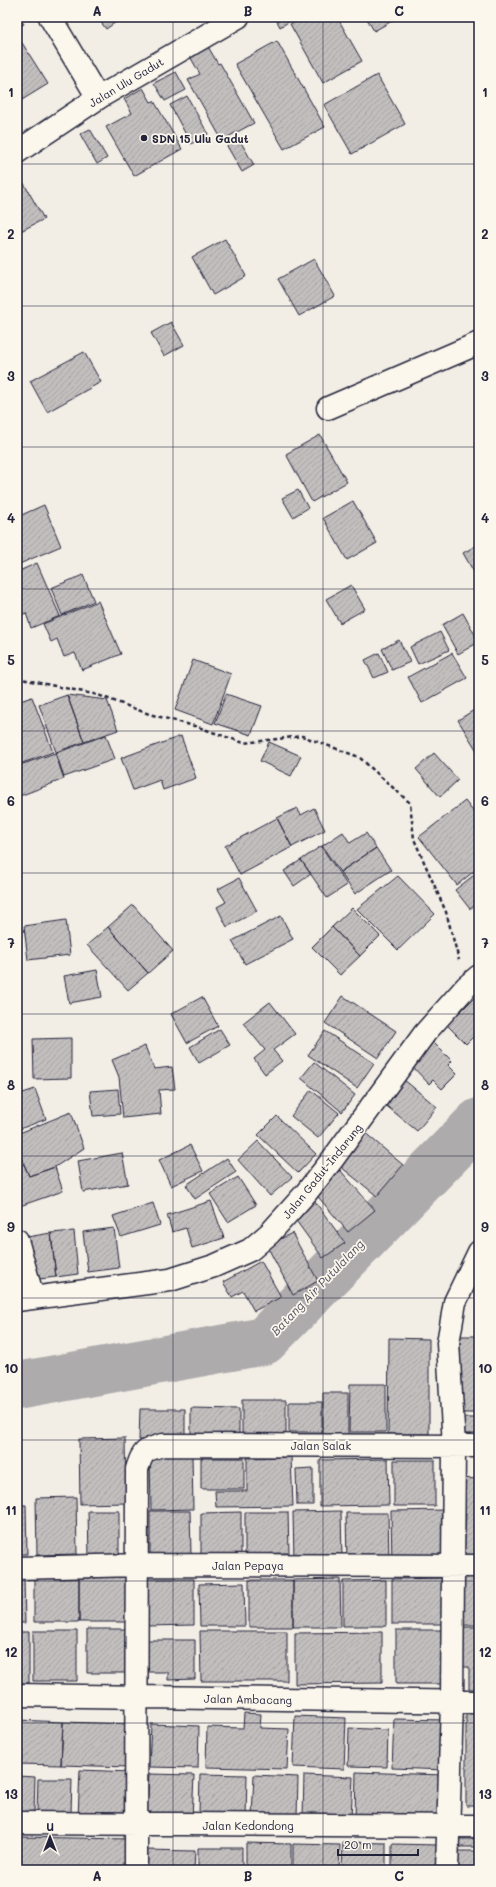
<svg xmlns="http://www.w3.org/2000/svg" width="496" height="1887" font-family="Mali,sans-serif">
	<defs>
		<pattern id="building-hatch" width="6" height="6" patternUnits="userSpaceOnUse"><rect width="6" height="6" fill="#c2bebe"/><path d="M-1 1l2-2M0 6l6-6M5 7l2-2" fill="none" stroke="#a6a3a4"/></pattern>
	</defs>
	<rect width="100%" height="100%" fill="#f2eee5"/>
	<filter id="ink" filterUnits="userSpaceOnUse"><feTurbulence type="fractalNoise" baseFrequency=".025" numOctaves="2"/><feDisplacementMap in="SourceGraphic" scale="8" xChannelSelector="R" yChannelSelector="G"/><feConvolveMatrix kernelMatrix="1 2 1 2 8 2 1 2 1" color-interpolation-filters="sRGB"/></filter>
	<g filter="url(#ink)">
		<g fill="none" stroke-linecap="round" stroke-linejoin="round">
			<path stroke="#aeabad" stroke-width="48" d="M17 1386 264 1341 479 1122"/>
		</g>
		<path fill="url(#building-hatch)" stroke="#22223b" d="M17 17H19L24 24 17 28Z
			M97 17H123L106 29Z
			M275 17H297L280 27Z
			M303 17H337L362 61 323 83 290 24Z
			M366 17H399L374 31Z
			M17 35 48 84 17 103Z
			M277 41 325 127 284 149 235 64Z
			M206 43 218 64 220 63 254 123 222 140 188 80 200 74 188 53Z
			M176 72 186 90 165 101 154 83Z
			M377 75 405 124 352 154 324 105Z
			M143 88 151 102 154 101 182 149 134 176 106 127 132 113 124 99Z
			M187 96 208 134 191 144 170 105Z
			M90 129 107 158 97 164 80 134Z
			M239 139 254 165 242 172 227 146Z
			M22 180 44 219 17 233V183Z
			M225 239 246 276 213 295 192 257Z
			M314 259 335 296 299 316 278 279Z
			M171 322 184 345 164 356 151 333Z
			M84 352 101 382 47 412 30 381Z
			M320 435 347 482 312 502 286 454Z
			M298 490 308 508 293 517 282 498Z
			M353 501 377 543 347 560 323 518Z
			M44 505 61 546 17 565V517Z
			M479 544V581L463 553Z
			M37 563 60 616 31 628 26 613 17 617V572Z
			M83 575 94 601 62 615 51 588Z
			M351 585 365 609 340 623 326 599Z
			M98 601 121 654 82 670 75 653 64 657 57 639 51 642 43 624Z
			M479 606V615L475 608Z
			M463 613 479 642 458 654 442 625Z
			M440 632 449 650 418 664 410 647Z
			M399 640 410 662 392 670 382 649Z
			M379 653 388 672 374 678 365 660Z
			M452 653 467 678 422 703 408 677Z
			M193 660 231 674 213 724 175 710Z
			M226 694 262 706 251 735 215 723Z
			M67 695 107 700 118 730 84 742Z
			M67 695 84 742 56 752 39 705Z
			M32 697 53 752 17 765V702Z
			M479 707V754L458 720Z
			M106 735 115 759 64 777 56 753Z
			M181 736 196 778 163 790 160 780 133 790 121 758Z
			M269 742 301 756 291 776 260 761Z
			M55 753 64 779 17 797V766Z
			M434 753 458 780 440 797 416 769Z
			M465 801 479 819V867L457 885 419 837Z
			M297 808 301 815 314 808 325 830 292 847 277 818Z
			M277 818 292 847 240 875 225 846Z
			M343 832 350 843 366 833 376 848 340 872 322 846Z
			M321 846 347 885 327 898 301 860Z
			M376 848 391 870 355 894 340 872Z
			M301 860 311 874 294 886 284 871Z
			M479 871V902L470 909 455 890Z
			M398 876 435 914 398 950 357 909Z
			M239 878 257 911 227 927 217 907 226 902 218 889Z
			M133 905 173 951 148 973 108 927Z
			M352 908 380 936 360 956 332 927Z
			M281 916 293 939 245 964 232 941Z
			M66 920 70 955 28 960 24 926Z
			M108 927 148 973 128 990 87 945Z
			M332 927 360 956 340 975 312 947Z
			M97 970 102 997 69 1003 64 976Z
			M479 993V1031L466 1044 447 1025Z
			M343 996 396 1031 378 1058 325 1023Z
			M202 997 218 1026 187 1043 171 1014Z
			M270 1002 295 1034 273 1050 282 1061 265 1074 254 1059 265 1050 243 1023Z
			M220 1029 230 1045 199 1063 190 1047Z
			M325 1031 374 1063 357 1088 308 1055Z
			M71 1038V1078L34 1079 33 1039Z
			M432 1041 452 1061 448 1065 457 1074 442 1089 433 1080 429 1084 409 1063Z
			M145 1046 154 1069 172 1067 175 1089 159 1090 161 1114 123 1118 119 1077 112 1060Z
			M314 1062 355 1095 342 1112 301 1078Z
			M403 1079 437 1107 417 1131 383 1103Z
			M35 1089 46 1119 17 1130V1095Z
			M118 1089 120 1114 93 1116 90 1091Z
			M311 1090 339 1113 318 1138 291 1116Z
			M71 1112 84 1148 55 1167 29 1176 17 1148V1134Z
			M277 1116 316 1154 298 1173 258 1135Z
			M363 1131 403 1165 377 1196 336 1163Z
			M258 1141 292 1177 270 1196 238 1160Z
			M190 1145 203 1171 171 1186 159 1160Z
			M122 1153 128 1184 83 1192 78 1161Z
			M227 1158 236 1172 195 1199 186 1185Z
			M24 1164 29 1176 55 1167 63 1191 17 1207V1167Z
			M340 1170 375 1210 348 1232 314 1192Z
			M238 1177 256 1205 228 1222 210 1194Z
			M314 1200 345 1243 323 1258 292 1215Z
			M211 1201 224 1238 192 1248 186 1228 172 1232 167 1215Z
			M153 1203 160 1225 121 1237 113 1216Z
			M114 1228 119 1268 88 1272 83 1232Z
			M74 1231 78 1274 56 1277 51 1233Z
			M51 1233 56 1277 32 1280 27 1237Z
			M292 1233 318 1281 293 1295 267 1246Z
			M261 1261 281 1297 254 1311 243 1291 232 1297 223 1282Z
			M460 1336H479V1413H460Z
			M389 1338 429 1339V1434H388Z
			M350 1384H386V1432H349Z
			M323 1393H348V1436H323Z
			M242 1400H286V1436L242 1435Z
			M289 1402H322V1432H289Z
			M191 1408 239 1409V1439H191Z
			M140 1409H185V1441L139 1440Z
			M464 1418H479V1435H464Z
			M125 1438 126 1503 80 1504 79 1439Z
			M150 1456H192L193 1509 151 1510Z
			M291 1457 293 1506 216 1507 215 1491H247V1458Z
			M201 1458H244V1489H201Z
			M388 1459 389 1505 320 1506V1460Z
			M394 1460H435V1506H394Z
			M313 1468V1505H297L296 1469Z
			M460 1478 479 1479V1562L464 1561 466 1513H459Z
			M76 1497 77 1554 37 1555 36 1498Z
			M17 1505H26L27 1554H17Z
			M446 1510 447 1563 392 1564 391 1511Z
			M88 1511H119V1557H89Z
			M150 1511H190L191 1555H150Z
			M341 1511 342 1559 294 1560 293 1512Z
			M241 1512V1559L201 1560V1513Z
			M245 1512H288L289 1553 245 1554Z
			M346 1513H388L389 1561H347Z
			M462 1575H479V1625H462Z
			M127 1577V1622H79V1578Z
			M34 1578H79V1622H34Z
			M443 1578 444 1624H392V1579Z
			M17 1579H24L25 1623H17Z
			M147 1579H194V1625L147 1626Z
			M340 1579 341 1627H293V1580Z
			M249 1580H293V1627H249Z
			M386 1580V1626H343V1581Z
			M244 1583 245 1626H200L199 1584Z
			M455 1627H479V1689H469V1667H455Z
			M87 1629H127L128 1673H87Z
			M396 1630H442L443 1684H396Z
			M33 1631H77V1681H33Z
			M200 1631H287V1681H201Z
			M17 1632H29V1683H17Z
			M382 1632V1683L295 1684V1633Z
			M147 1640H195V1679L168 1680V1672H148Z
			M466 1710H479V1806H466Z
			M244 1713 261 1714 260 1728 289 1729 287 1769 206 1767 207 1727 243 1728Z
			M295 1716 346 1718 344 1769 293 1767Z
			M394 1719 447 1720 445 1770 392 1768Z
			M17 1720 63 1722 61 1765 17 1764Z
			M63 1722 132 1724 130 1767 61 1765Z
			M151 1724 199 1726 198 1768 149 1767Z
			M349 1728 388 1730 387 1767 348 1766Z
			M80 1770 131 1772 129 1820 78 1818Z
			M356 1772 443 1775 441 1823 355 1819Z
			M149 1774 194 1775 192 1819 147 1817Z
			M200 1774 247 1775 246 1817 199 1815Z
			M254 1775 298 1777 297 1817 252 1816Z
			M304 1775 353 1777 351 1819 303 1817Z
			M17 1776 35 1777 34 1813H17Z
			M38 1779H72L71 1813 37 1812Z
			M17 1837 130 1839 129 1870H17Z
			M458 1839H479V1847H458Z
			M343 1842 386 1843V1870H342Z
			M246 1843 291 1844V1870H246Z
			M293 1844 340 1845 339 1870H293Z
			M392 1844 439 1845V1870H392Z
			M198 1848H242V1870H198Z
			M144 1850 195 1851 194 1870H144Z
			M453 1851H479V1870H453Z"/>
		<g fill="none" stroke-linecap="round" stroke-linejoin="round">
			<defs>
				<path id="minor" d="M50 17 98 98
					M328 408 479 343
					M17 1240 33 1298
					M17 1300 170 1280 214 1266 250 1250 270 1233 306 1193 332 1160 425 1033 466 987 479 976
					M17 1568 137 1565 479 1566
					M17 1695 479 1702
					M17 1823 479 1826
					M136 1870 137 1469C143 1451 144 1450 163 1445L479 1446
					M447 1870 452 1702 454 1446 448 1343 455 1302 479 1252"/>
				<path id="tertiary" d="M17 152 98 98 238 17"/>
			</defs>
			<use href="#minor" stroke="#22223b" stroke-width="25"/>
			<use href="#tertiary" stroke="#22223b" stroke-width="25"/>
			<path stroke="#22223b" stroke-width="2.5" stroke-dasharray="4 3" stroke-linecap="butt" d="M17 678 98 695 149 714 198 727 244 743 302 736 359 757 410 803 414 839 446 912 459 960"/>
			<use href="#minor" stroke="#fbf7ec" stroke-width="22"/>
			<use href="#tertiary" stroke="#fbf7ec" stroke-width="22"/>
		</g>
	</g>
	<path fill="none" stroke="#22223b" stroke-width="1" stroke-opacity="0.55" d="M173 17V1870M323 17V1870M17 164H479M17 306H479M17 447H479M17 589H479M17 731H479M17 873H479M17 1014H479M17 1156H479M17 1298H479M17 1440H479M17 1581H479M17 1723H479"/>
	<circle fill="#22223b" stroke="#fbf7ec" stroke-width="1.5" cx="144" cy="138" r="4"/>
	<g text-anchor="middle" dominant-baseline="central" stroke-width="3.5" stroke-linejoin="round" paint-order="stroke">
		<g font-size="11" fill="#22223b" stroke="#fbf7ec">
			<text transform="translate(126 82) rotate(-31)">Jalan Ulu Gadut</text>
			<text transform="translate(322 1171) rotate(-51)">Jalan Gadut-Indarung</text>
			<text x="321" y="1445">Jalan Salak</text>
			<text x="248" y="1565">Jalan Pepaya</text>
			<text transform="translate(248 1699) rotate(1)">Jalan Ambacang</text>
			<text x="248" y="1825">Jalan Kedondong</text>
		</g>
		<g font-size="11" font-weight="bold" fill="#22223b" stroke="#fbf7ec" text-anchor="start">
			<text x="152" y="138">SDN 15 Ulu Gadut</text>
		</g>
		<g font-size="12" font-style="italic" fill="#535263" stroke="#fbf7ec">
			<text transform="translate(317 1287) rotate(-46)">Batang Air Putulalang</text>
		</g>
	</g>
	<rect width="496" height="1887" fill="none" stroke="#fbf7ec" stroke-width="44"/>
	<g transform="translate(50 1837)" stroke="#fbf7ec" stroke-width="3" paint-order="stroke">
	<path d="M0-3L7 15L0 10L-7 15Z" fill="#22223b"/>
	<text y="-6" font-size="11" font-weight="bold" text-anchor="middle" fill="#22223b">U</text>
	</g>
	<path d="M338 1849v6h80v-6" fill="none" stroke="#22223b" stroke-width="2"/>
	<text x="344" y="1849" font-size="12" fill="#22223b" stroke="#fbf7ec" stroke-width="3" paint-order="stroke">20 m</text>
	<rect x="22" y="22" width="452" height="1843" fill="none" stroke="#22223b" stroke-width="1.5"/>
	<g font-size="13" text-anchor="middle" font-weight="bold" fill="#22223b">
		<text x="97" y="16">A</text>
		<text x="248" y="16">B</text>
		<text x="399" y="16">C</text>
		<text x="11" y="97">1</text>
		<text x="485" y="97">1</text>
		<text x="11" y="239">2</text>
		<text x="485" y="239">2</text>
		<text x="11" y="381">3</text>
		<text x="485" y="381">3</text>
		<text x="11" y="523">4</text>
		<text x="485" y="523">4</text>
		<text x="11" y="665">5</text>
		<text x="485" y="665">5</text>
		<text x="11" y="806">6</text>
		<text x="485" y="806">6</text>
		<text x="11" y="948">7</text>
		<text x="485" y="948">7</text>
		<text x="11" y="1090">8</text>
		<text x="485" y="1090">8</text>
		<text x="11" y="1232">9</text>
		<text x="485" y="1232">9</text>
		<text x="11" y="1373">10</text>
		<text x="485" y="1373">10</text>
		<text x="11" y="1515">11</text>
		<text x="485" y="1515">11</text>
		<text x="11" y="1657">12</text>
		<text x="485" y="1657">12</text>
		<text x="11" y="1799">13</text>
		<text x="485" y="1799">13</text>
		<text x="97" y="1881">A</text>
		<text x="248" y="1881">B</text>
		<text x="399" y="1881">C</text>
	</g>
</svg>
